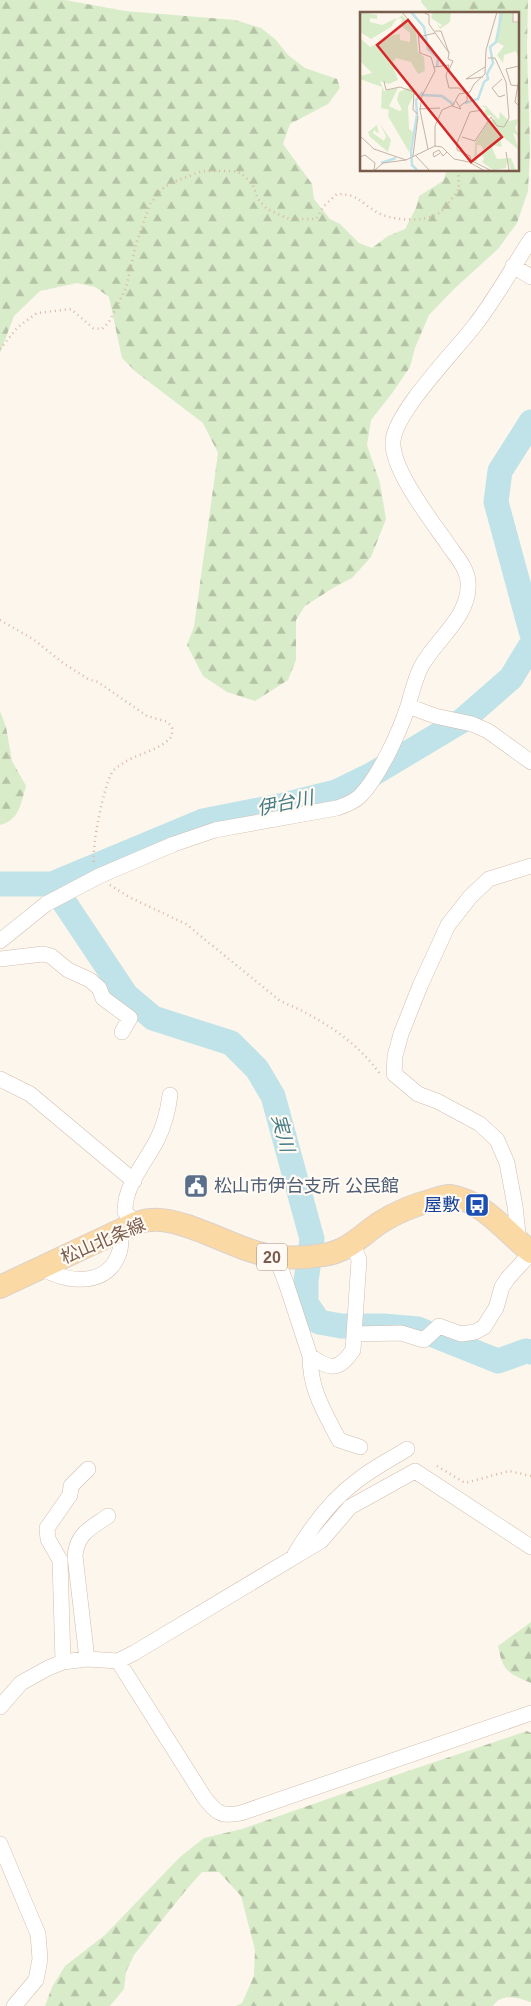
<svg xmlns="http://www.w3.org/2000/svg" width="531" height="2006" font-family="Helvetica,'Noto Sans JP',sans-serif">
	<defs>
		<pattern id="forest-firs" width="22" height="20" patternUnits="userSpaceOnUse" patternTransform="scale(1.25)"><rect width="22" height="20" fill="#d8ecc9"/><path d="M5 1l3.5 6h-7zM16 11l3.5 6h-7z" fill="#b4c2a5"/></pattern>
	</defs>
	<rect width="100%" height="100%" fill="#fdf6ec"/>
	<path fill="url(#forest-firs)" d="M0 0H65L125 11 235 20 261 28 275 39 288 55 305 68 337 79 340 88 328 104 290 124 283 144 312 184 314 199 330 219 340 224 359 243 372 248 388 236 405 229 416 208 419 196 443 181 447 170H517V14H431L421 2V0H528L527 48 530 148 528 191 517 223 498 249 454 289 429 315 415 348 410 367 393 392 371 420 367 445 380 483 386 519 371 557 352 578 333 588 305 606 296 620V660L288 680 255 701 227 692 203 676 187 645 194 627 218 453 203 423 136 372 122 358 109 297 95 287 77 283 40 291 14 316 0 353Z
		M0 711 6 727 12 761 26 786C21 803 19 821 0 825Z
		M531 1622V1683C508 1673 503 1672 498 1646Z
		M527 1731 531 1733V2002C518 1998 502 1992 493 2006H236L242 2003 254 1976 255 1950 241 1896 219 1872H202L186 1890 134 1955 126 1972 124 1989 110 2006H45L52 1987 65 1966 105 1935 180 1857 204 1838 242 1829 402 1773Z"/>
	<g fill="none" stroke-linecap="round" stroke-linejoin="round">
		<path stroke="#bfe3e8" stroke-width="25" d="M531 422 500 471 496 502 531 631
			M0 884H52L203 821 284 805 336 792 371 775 463 720 511 678 531 645
			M52 884 126 995 153 1018 231 1043 257 1069 273 1096 312 1239 306 1281V1303L319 1322 341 1326H384L418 1329 498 1361 526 1351 531 1352"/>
		<defs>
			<path id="minor" d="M513 266 531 277
				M408 706 435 716 472 724 488 731 531 762
				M0 941 46 904 99 876 174 844 215 830 337 808C346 805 354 802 360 796 379 777 400 731 408 706 412 692 415 679 421 667 435 640 471 616 468 582 467 567 455 555 447 543 431 520 391 469 393 441 395 412 456 350 475 325 496 298 513 267 531 239
				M0 959 43 954 51 956 68 970 90 980 99 988 103 998 130 1018 122 1032
				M0 1079 30 1094 134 1181
				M136 1223 125 1212C124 1186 145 1163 157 1140 164 1126 168 1111 170 1095
				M519 1242 515 1206 507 1163 497 1140 480 1124 437 1101 418 1094 394 1074 395 1056 401 1034 420 986 448 925 470 897 489 879 531 866
				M276 1257 286 1283 310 1356C330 1370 339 1371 353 1350L359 1260 353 1244
				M42 1268C68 1284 110 1287 120 1250 121 1244 121 1237 122 1230
				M355 1334 401 1333 424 1340 439 1326 461 1334 475 1332 484 1327 496 1308 502 1287 508 1278 531 1253
				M310 1356C310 1390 324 1411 339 1440L360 1447
				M295 1554C311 1527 332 1499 358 1480 373 1468 391 1459 407 1449
				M87 1659 75 1556C77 1533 91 1528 108 1516
				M118 1661 204 1797C216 1813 221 1817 241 1813L531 1713
				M63 1662 60 1560 48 1539 47 1528 70 1495 71 1486 88 1469
				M0 1707 21 1683 48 1668 63 1662 87 1659 118 1661 134 1653 321 1541 350 1507 415 1471 531 1547
				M0 1844 38 1934 40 1959 36 1980 14 2006"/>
			<path id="primary" d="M0 1287 136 1223C141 1222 146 1220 151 1220 180 1217 227 1244 255 1252 278 1259 300 1259 323 1255 348 1252 361 1235 381 1222 397 1212 414 1205 433 1200 439 1198 446 1195 451 1196 483 1201 507 1233 531 1252"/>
		</defs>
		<use href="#minor" stroke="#d1beb0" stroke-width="16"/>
		<use href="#primary" stroke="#dad1cd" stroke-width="24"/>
		<path stroke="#d9b8a5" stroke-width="2.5" stroke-dasharray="1 4" stroke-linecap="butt" d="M470 14 475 0
			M0 349 18 327 37 313 71 309 93 328 102 329 109 322 126 288 136 244 150 204 162 189 171 183 202 171H233L241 173 253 185 258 199 267 209 289 219H316L324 206 337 194C357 194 359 201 375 211 390 221 424 223 439 213 447 208 453 196 459 189L458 170
			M0 620 33 639 63 663 88 679 98 682 147 716 168 722 172 728V736C159 752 135 753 119 766 117 767 115 769 113 771 104 783 91 849 94 864
			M110 885 129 897 186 924 279 1000C287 1005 296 1007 304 1012 333 1027 361 1047 380 1074
			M437 1466 465 1483 509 1471 531 1476"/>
		<use href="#minor" stroke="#fff" stroke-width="15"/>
		<use href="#primary" stroke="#fbd9a5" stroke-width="22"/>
	</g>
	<defs>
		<symbol id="civic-square" viewBox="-11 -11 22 22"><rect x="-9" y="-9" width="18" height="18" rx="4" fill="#5c6f8a" stroke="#fffaf3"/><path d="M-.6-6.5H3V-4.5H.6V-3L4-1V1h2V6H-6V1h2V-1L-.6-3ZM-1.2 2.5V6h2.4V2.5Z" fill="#fff"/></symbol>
		<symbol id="bus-square" viewBox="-11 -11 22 22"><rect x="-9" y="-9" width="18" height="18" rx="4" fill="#1a4fb4" stroke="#fffaf3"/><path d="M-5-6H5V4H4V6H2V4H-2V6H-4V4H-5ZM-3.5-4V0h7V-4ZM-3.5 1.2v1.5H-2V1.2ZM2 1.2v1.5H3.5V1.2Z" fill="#fff"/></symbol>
	</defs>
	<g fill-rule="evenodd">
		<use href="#civic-square" x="182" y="1172" width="28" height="28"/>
		<use href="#bus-square" x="463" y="1191" width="28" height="28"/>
	</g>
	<g text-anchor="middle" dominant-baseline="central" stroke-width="4.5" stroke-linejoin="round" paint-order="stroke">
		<rect fill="#fffaf3" stroke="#a28b7f" stroke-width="1" x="257" y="1243.5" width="30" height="27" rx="4"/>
		<g font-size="16" font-weight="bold" fill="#7a5c4d">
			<text x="272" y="1257">20</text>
		</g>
		<g font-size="18" fill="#4e5e75" stroke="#fffaf3" text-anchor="start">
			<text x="214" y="1186">松山市伊台支所 公民館</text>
		</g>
		<g font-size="18" fill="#164399" stroke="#fffaf3" text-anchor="end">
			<text x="460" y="1205">屋敷</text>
		</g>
		<g font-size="18" fill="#7a5c4d" stroke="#fffaf3">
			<text transform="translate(103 1241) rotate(-23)">松山北条線</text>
		</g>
		<g font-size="19" font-style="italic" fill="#437c86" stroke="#fffaf3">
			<text transform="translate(285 803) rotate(-12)">伊台川</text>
			<text transform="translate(283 1133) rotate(75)">実川</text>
		</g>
	</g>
	<g transform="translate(360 12)">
		<rect width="159" height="159" fill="#fdf6ec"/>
		<path d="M0 0 17 3V7L10 6V10L22 13 37 6 31 15 11 27 0 20ZM73 0H91L90 10 80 17 76 10 80 15 82 13 71 6ZM139 0H152L153 11H159V49L156 39 144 43 143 51 137 43 144 34 137 30ZM42 3 56 20 58 40 64 45 65 59 58 62 51 50 36 46 32 51 38 68 29 72 20 69 24 79 38 76 29 94 39 99 42 98 37 88 39 80 50 75 56 80 48 94 49 117 53 120 49 140 28 104 29 98 21 96 22 75 0 67V64L12 61 0 49V26L10 35 33 23 40 22V28L50 30V21L41 14 42 6 38 7ZM120 94H126L139 108 140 100 149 109 159 107 155 116 159 124 153 121 159 138 143 125 140 127 142 135 133 133 132 136 137 147 151 146 156 158H151L147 146 146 156 133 158 122 150 124 146 121 142 125 139 120 133H117V149H114L115 131 129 109 135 107 130 103 123 106 126 96ZM20 112 31 128 28 140 10 125 8 120 17 113 19 122 14 118 13 121 24 129 26 124Z" fill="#d8ecc9"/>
		<path fill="none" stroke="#bfe3e8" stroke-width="2.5" d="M51 0 64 15 68 37 78 46 77 55M62 83 82 84 94 93M105 91 118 87 124 70 128 67 127 62 133 51 130 35 136 30 142 0M21 151 36 146M57 158 52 153 51 139 57 103 56 88 63 80"/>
		<path fill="none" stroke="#c5b3a7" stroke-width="1" d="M42 0 58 20 60 41 71 45 75 59 62 84 60 98 68 137M63 0 69 3V12L89 41 88 47 93 49 88 60M153 0V10H159M75 19H81L89 41M59 25 75 21M128 46H135L146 70M159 54 146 57 151 73 159 74M74 55 89 53 86 64 89 76H99L105 81M123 65 106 67 125 55M142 67 132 76 139 85 145 83M159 67 155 90 159 94M24 69 26 78 40 75 54 80 53 98 58 102M92 94 101 97 96 89M100 94 107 89V81M59 97 80 96M0 124 14 137 46 148M102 125 115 129 131 105 137 114 144 115 149 106 146 70M75 134V114L82 98 93 93 99 82 110 80 114 72 125 62 126 38 137 0M75 134 82 135 94 147 109 150 123 158M146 140 149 158M80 141 74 145 73 141 79 138 83 144 87 140M53 144 58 104M56 144 69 158M0 145 5 143 15 151 14 158M112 149 130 158M112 151 110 144 97 138V131L110 100 122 98M15 158 23 151 46 148 75 134"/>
		<path fill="#d62828" fill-opacity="0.15" stroke="#d62828" stroke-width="2.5" d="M48 8 142 125 111 150 17 33Z"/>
		<rect width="159" height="159" fill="none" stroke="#7a5c4d" stroke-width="2.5"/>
	</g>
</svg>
